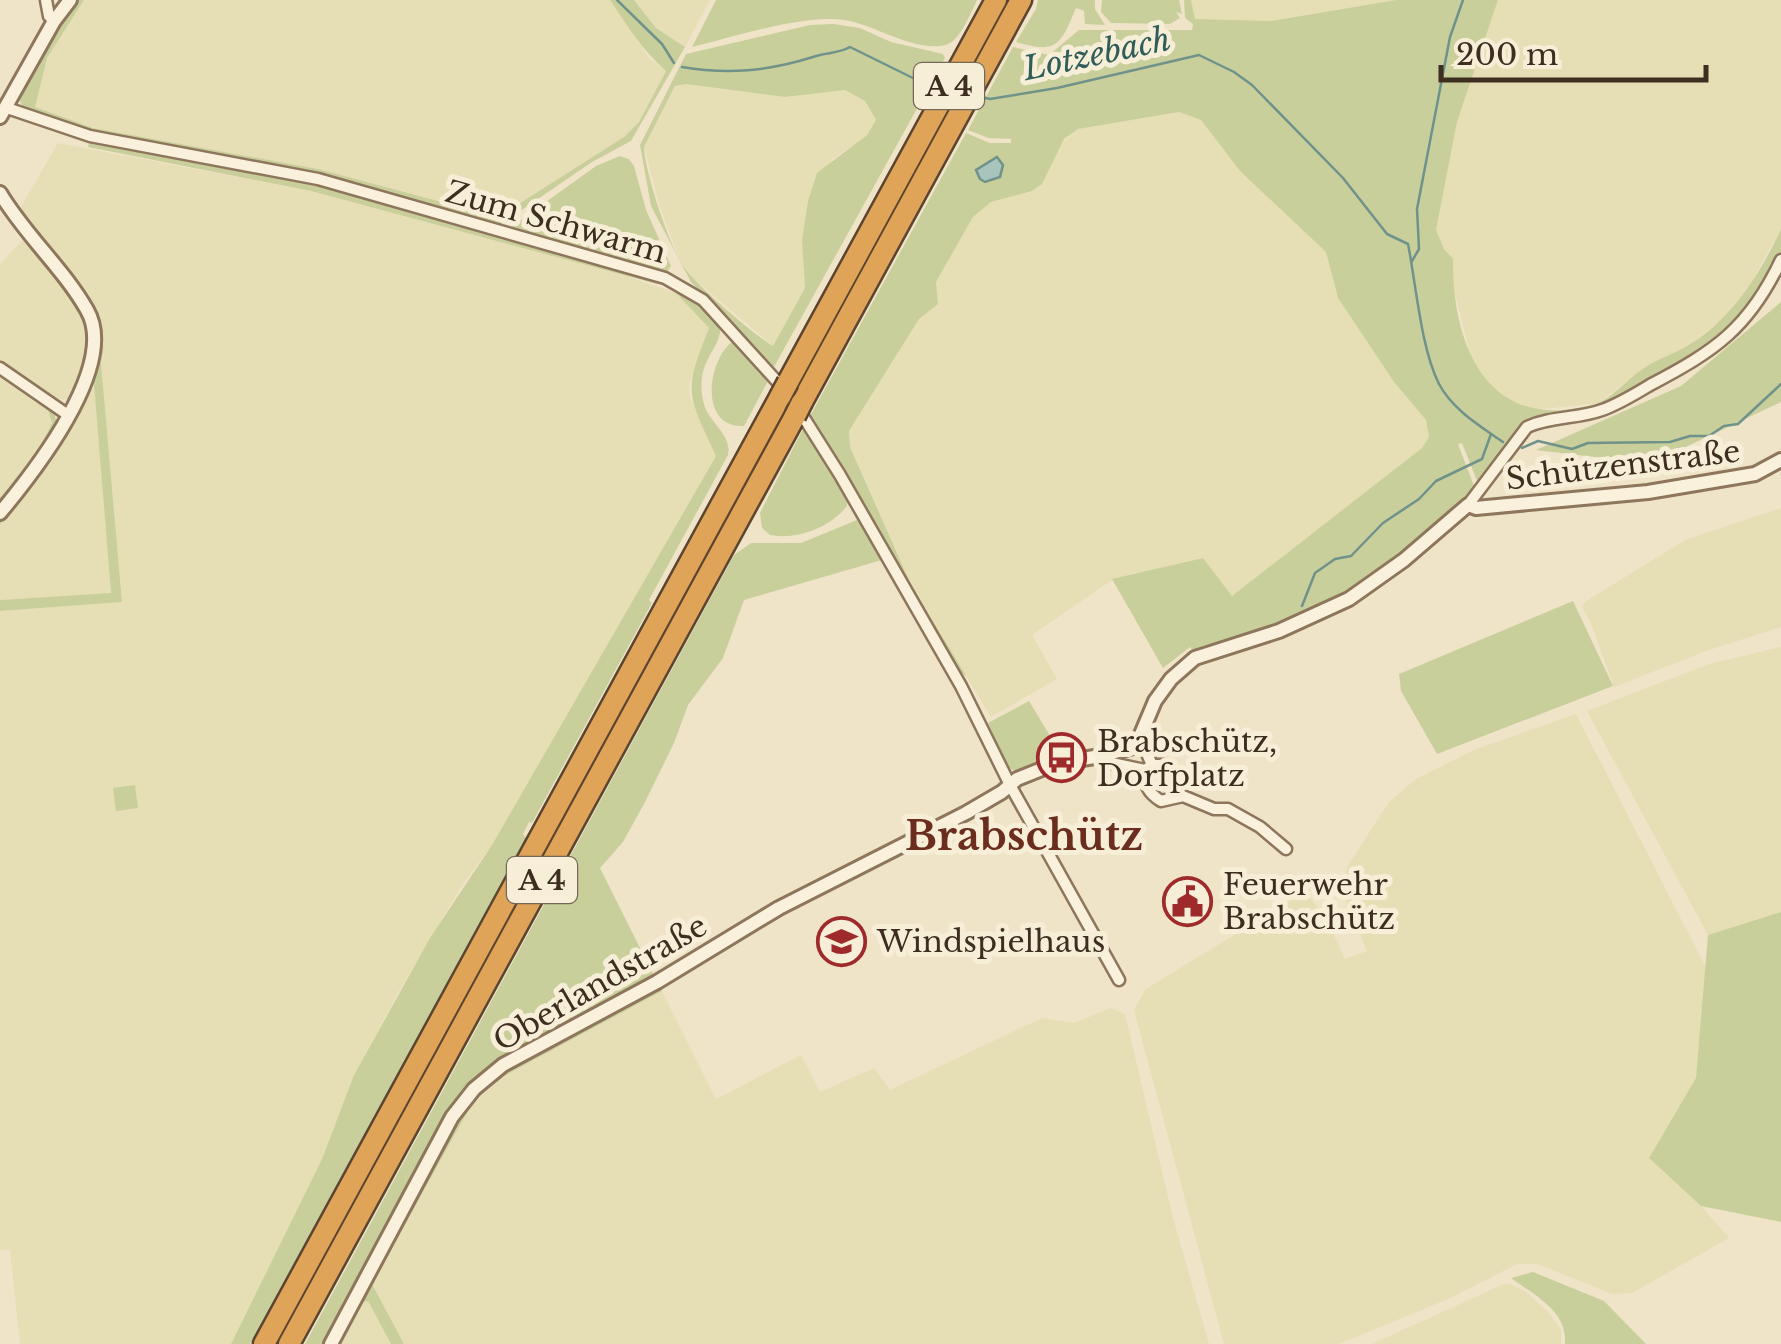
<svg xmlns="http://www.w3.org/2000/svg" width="1781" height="1344" font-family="'Libre Baskerville',serif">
	<rect width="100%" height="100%" fill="#f0e4c8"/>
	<path fill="#e6deb5" d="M84 0H610L649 58 666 71 639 122 624 137 498 217 318 169 93 128 34 107 47 58Z
		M634 0H710L685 47 656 28Z
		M1191 0H1396L1271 21 1195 19Z
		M1498 0H1781V229L1752 281 1730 312 1690 345 1645 367 1598 403 1535 410 1513 403 1491 387 1471 357 1453 286V259L1444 249 1436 230 1457 122Z
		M686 84 785 97 845 90 865 101 876 121 867 135 832 160 808 201 803 240 805 288 773 346 693 278 680 260 660 208 644 147 675 86Z
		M1179 112 1201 120 1240 171 1326 252 1338 298 1394 382 1426 420 1429 437 1422 448 1231 597 1202 558 1112 580 1032 635 1057 679 991 717 912 587 850 447 849 431 919 319 938 304 936 282 973 217 991 202 1032 191 1042 184 1060 144 1078 129Z
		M58 143 311 191 602 268 676 293 709 328 689 386 690 397 716 456 492 845 463 884 399 991 354 1075 322 1159 231 1344H20L10 1250H0V611L122 602 101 363 104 357 97 320 20 213 22 205Z
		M25 238 86 314 91 352 69 400 53 398 0 362V264Z
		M0 377 48 410 52 423 39 449 0 498Z
		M94 382 111 594 0 600V525L77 418Z
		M1781 508V627L1706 651 1614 687 1591 623 1582 607 1585 602 1685 540Z
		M1781 647V912L1708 935 1587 711 1709 664Z
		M1576 714 1706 968 1696 1078 1649 1158 1701 1206 1729 1238 1632 1293 1612 1294 1537 1264H1517L1448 1299 1339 1344H1224L1134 1010 1146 989 1291 900 1310 898 1325 916 1345 959 1367 951 1343 893 1347 867 1389 802 1416 779 1474 750Z
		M662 991 716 1099 801 1055 820 1092 874 1068 890 1090 1042 1018 1074 1023 1111 1008 1125 1014 1173 1218 1209 1344H404L372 1284 470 1107 502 1077Z
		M1504 1284H1510L1526 1292 1550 1314 1561 1329V1344H1372Z
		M363 1301H368L391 1344H341Z"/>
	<path fill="#c9cf9b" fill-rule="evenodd" d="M75 0H84L47 58 35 107 93 128 318 169 498 217 624 137 639 122 666 71C642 50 628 27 610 0H634L656 28 685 47 631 141 592 162 497 227 320 177 91 134 23 109 19 97 43 49Z
		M716 0H977C971 12 961 39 948 44 919 55 874 24 844 20 804 14 733 37 692 47Z
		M1038 0H1095V9L1105 25 1085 24 1084 11 1076 8C1060 46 1057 54 1016 42L1036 9Z
		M1102 0H1179L1182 14 1176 12 1180 18 1170 24 1111 23 1101 12Z
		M1184 0H1191L1195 19 1271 21 1396 0H1498L1457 122 1436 230 1444 249 1453 259C1452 348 1490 435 1595 404 1613 398 1628 378 1644 368 1659 358 1677 353 1692 343 1733 317 1761 272 1781 229V252L1768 279 1749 309 1702 353 1596 409 1526 419 1479 486 1462 443 1458 444 1476 491 1372 580 1296 620 1195 654 1190 647 1163 668 1112 579 1203 558 1232 596 1422 448 1429 437 1426 420 1394 382 1338 298 1326 252 1240 171 1201 120 1179 112 1078 129 1064 139 1042 184 1032 191 991 202 973 217 936 282 938 304 919 319 849 431 850 447 912 587 967 677 956 669C905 586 863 498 810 416L966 133 990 143H1011V139L988 138 968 130 1013 47 1049 55 1079 30H1192L1193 24 1185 18Z
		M833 24 860 28 891 42 943 54 945 58 774 367 691 282 651 206 640 145 686 54 810 25ZM686 84 785 97 845 90 865 101 876 120 867 135 817 173 808 201 802 240 805 288 773 346C753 334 697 286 684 267 669 245 645 173 644 147L675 86Z
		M90 140 314 183 658 280 657 284 311 191 88 147Z
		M620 156 629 159 634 166 646 210 671 266 666 273 507 230 596 166Z
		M78 288C93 309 109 337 101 363L122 602 0 611V600L111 593 94 384 77 418 0 525V518L96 363Z
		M683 292 692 296 721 324C721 352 695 359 703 400 706 421 733 434 728 455L649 600 652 603 532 823 529 822 523 834 526 838 250 1344H231L322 1159 354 1075 430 938 492 845 716 456C687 393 683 393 709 328L676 293Z
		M1781 302V402L1675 452 1612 459 1536 450 1681 386Z
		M732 342 737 343 768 381 744 426C699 429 707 361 732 342Z
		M0 371 53 408 57 424 0 506V498L39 449 52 423 48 410 0 377Z
		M805 425 847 496V506C830 528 797 540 770 535L762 528 760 513Z
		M857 520 862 523 882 560 744 600 723 658 688 705 674 743 644 804 623 842 600 868 655 978 487 1071 325 1344H305L734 555 751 543H801Z
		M1573 601 1613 686 1437 754 1401 691 1399 674Z
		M1029 701 1061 754 1017 772 1007 767 988 723Z
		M135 785 138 808 116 811 113 788Z
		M1781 912V1222L1701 1206 1649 1158 1696 1078 1708 935Z
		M659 984 662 991 502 1077 485 1091 470 1107 372 1284 404 1344H391L368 1301 362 1302 341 1344H336L458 1116 492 1077Z
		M1533 1272 1604 1301 1646 1344H1565C1568 1311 1534 1295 1511 1278Z"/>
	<path fill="#a9c4bc" stroke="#6f938a" stroke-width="2.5" d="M997 157 1003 165 1000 177 985 182 980 179 976 170Z"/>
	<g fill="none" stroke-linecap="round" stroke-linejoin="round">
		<path stroke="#6f938a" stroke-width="2.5" d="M617 0 662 44 674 63
			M682 67C728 75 768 71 813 57 826 52 838 54 850 47L921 82 940 87
			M977 96 990 99 1057 88 1199 55 1234 72 1252 85 1343 178 1387 234 1408 244C1416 284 1421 349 1439 384 1453 410 1480 426 1503 442
			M1412 261 1419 249 1417 209 1450 37 1463 0
			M1522 448 1538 441 1572 449 1588 443 1670 442 1690 436H1709L1724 426 1738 424 1781 384
			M1302 606 1315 573 1335 559 1351 556 1383 523 1419 499 1436 481 1482 459 1491 434"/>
		<defs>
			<path id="minor" d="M46 0 49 16 54 21
				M7 108 90 136 318 179 665 278 703 300 783 388
				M0 368 68 415
				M799 410 840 475 961 686 1010 785 1119 980
				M1468 505 1527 427C1551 416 1577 419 1602 410 1619 404 1635 394 1650 385 1715 351 1749 328 1781 260
				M1101 756 1107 762 1145 770 1152 765 1141 740
				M1152 765H1169
				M1145 770C1144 785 1148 793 1161 801L1183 796 1214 809H1228L1260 827 1286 849"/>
			<path id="tertiary" d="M0 117 54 21 70 0
				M0 193C25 235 63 268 87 310 119 365 34 472 0 513
				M331 1344 452 1117 474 1089 503 1065 657 982 779 908 966 813 1002 792 1017 779 1057 763 1101 756 1136 746 1155 701 1171 679 1195 658 1279 631 1349 599 1404 560 1468 505 1476 508 1648 492 1755 474 1781 460"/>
			<path id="motorway" d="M788 382 996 0
				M802 402 1021 0
				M264 1344 780 397
				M289 1344 795 416"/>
		</defs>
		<use href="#minor" stroke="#8d765c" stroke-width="15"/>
		<use href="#tertiary" stroke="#8d765c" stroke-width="18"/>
		<use href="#motorway" stroke="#5b4430" stroke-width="25"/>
		<use href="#minor" stroke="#faf1dc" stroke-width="10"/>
		<use href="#tertiary" stroke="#faf1dc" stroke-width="12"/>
		<use href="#motorway" stroke="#e0a458" stroke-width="20"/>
		<defs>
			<path id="motorway-bridge" d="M780 397 788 382
				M795 416 802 402"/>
		</defs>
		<use href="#motorway-bridge" stroke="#5b4430" stroke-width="25" stroke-linecap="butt"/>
		<use href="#motorway-bridge" stroke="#e0a458" stroke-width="20"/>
	</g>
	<defs>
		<symbol id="bus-ring" viewBox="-11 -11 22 22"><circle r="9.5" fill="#f7eed8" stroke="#9e2a2b" stroke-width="1.5"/><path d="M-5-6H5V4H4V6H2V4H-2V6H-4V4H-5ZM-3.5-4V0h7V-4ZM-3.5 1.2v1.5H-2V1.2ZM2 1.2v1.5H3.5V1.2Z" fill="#9e2a2b"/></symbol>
		<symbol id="civic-ring" viewBox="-11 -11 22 22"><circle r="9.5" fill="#f7eed8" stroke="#9e2a2b" stroke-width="1.5"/><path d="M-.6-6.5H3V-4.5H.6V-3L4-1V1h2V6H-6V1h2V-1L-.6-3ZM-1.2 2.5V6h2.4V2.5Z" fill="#9e2a2b"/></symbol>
		<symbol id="school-ring" viewBox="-11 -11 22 22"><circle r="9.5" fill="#f7eed8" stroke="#9e2a2b" stroke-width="1.5"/><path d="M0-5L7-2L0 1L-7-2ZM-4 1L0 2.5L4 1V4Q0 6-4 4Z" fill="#9e2a2b"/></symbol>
	</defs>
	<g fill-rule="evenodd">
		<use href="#bus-ring" x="1034" y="730" width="55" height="55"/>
		<use href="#civic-ring" x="1160" y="874" width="55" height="55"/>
		<use href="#school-ring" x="814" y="914" width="55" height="55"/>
	</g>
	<g text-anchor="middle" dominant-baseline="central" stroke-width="10" stroke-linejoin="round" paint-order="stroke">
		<g fill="#f7eed8" stroke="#756857" stroke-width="2.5">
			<rect x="914" y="63" width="70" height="46" rx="8"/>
			<rect x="507" y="857" width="70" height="46" rx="8"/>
		</g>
		<g font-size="28" font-weight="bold" fill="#3d2e20">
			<text x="949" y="86">A 4</text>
			<text x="542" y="880">A 4</text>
		</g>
		<g font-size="30" fill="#3d2e20" stroke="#f7eed8">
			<text transform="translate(556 222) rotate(16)">Zum Schwarm</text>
			<text transform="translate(1623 465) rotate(-7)">Schützenstraße</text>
			<text transform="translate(600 983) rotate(-30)">Oberlandstraße</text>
		</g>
		<g font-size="30" fill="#3d2e20" stroke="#f7eed8" text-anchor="start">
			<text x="1097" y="741">Brabschütz,<tspan x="1097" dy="34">Dorfplatz</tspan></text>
			<text x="1223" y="884">Feuerwehr<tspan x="1223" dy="34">Brabschütz</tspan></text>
			<text x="877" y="941">Windspielhaus</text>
		</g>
		<g font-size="32" font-style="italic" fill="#2f5d5a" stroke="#f7eed8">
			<text transform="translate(1097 54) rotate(-12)">Lotzebach</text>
		</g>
		<g font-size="40" font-weight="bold" fill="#6b2e1e" stroke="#f7eed8">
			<text x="1024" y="836">Brabschütz</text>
		</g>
	</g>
	<path d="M1441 65v15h265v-15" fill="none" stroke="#3d2e20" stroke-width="5"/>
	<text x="1456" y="65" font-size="30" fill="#3d2e20" stroke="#f7eed8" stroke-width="8" paint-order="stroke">200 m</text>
</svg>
